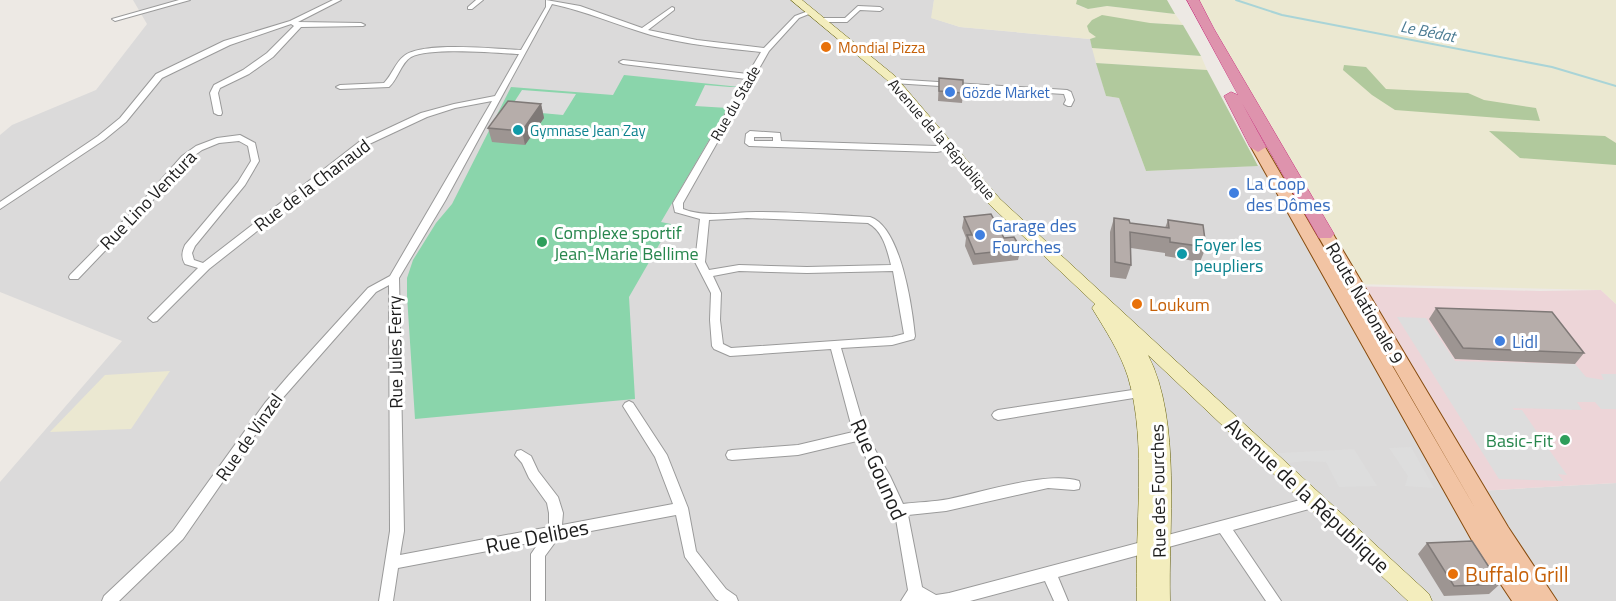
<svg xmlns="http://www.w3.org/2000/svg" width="1616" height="601" font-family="'Titillium Web',sans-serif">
	<rect width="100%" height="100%" fill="#ede9e4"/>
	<path fill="#dbdada" d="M133 0H934L932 18 960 27 1090 39 1106 96 1119 98 1146 171 1274 165 1479 491 1616 483V601H0V482L122 341 0 292V135L12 125 96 90 147 24Z"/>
	<path fill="#edd5d8" d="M1350 286 1540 291 1601 290 1616 304V483L1479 491Z"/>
	<path fill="#ebe8d1" d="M934 0H1077V5L1088 9 1107 6 1175 14 1183 25 1150 23 1090 39 960 27 931 18Z
		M1199 0H1616V304L1601 290 1354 284Z
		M1092 48 1201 56 1207 70 1096 63Z
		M170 371 131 429 50 432 105 375Z"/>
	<path fill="#b1c99d" d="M1077 0H1167L1175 14 1107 6 1088 9 1076 4Z
		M1102 15 1150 23 1183 25 1201 56 1092 48 1090 39 1096 37 1089 32 1087 26 1092 20Z
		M1096 63 1207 70 1258 166 1146 171 1119 98 1106 96Z
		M1344 65 1366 67 1386 89 1468 93 1484 100 1536 108 1540 121 1395 110 1372 95 1343 70Z
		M1489 131 1605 136 1616 143V165L1520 158Z"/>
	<path fill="#8ad5ab" d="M624 75 740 87 661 222 671 224 629 297 635 399 415 419 407 296V278L413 260 436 223 452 204 511 87 613 95Z"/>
	<path fill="#ddd" d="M705 85 730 87H740L728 108 695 106Z
		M522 90 576 94 563 115 509 110Z
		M1397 317 1426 318 1455 361 1575 364 1586 377 1604 380 1601 374H1616V409H1601L1595 402H1577L1582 410 1513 408 1514 410H1522L1539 435H1531L1537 444H1545L1567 475 1558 474 1563 481 1499 479Z
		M1411 447 1434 488 1405 486 1408 476 1389 448Z
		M1354 449 1377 486 1339 487 1326 462 1305 461 1288 463 1278 453Z"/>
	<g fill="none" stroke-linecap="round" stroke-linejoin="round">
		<path stroke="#a9d4d7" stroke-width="2" d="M1236 0 1282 15 1552 67 1616 86"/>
		<defs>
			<path id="street" d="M179 0H190L115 21 112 19Z
				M333 0H341L298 22 361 23 365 25 363 26 301 27 273 57 249 74 220 88 218 93 222 113 221 115H218L214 113 210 93 214 85 243 70 267 53 294 26 291 24 230 45 162 78 126 122 104 140 0 209V202L98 136 120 118 156 74 224 41 290 21Z
				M476 0H483L472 9H468V7Z
				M546 0 580 6 642 28 672 7 674 8V10L648 30 697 40 764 48 795 16 811 10 814 12 799 18 769 51 683 203V209C706 218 732 212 757 212 795 212 832 215 870 217 901 227 912 307 915 336L914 339 892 345 841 348 866 434 890 476 903 504C918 502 934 502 949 499 982 492 1048 471 1079 481L1080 485 1079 489 1074 490 1048 488 946 511 908 515 922 587 936 595 949 593 1315 496 1320 498 1322 502 1320 506 1233 530 1281 601H1266L1220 533 1058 577 1068 601H1054L1045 581 970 601H901L908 590 896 519 879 482 857 441 798 455 732 460 728 459 726 455 728 451 732 450 798 445 853 432 831 349 730 356 714 349 712 346 710 320 711 293 695 262 700 219 675 212 673 203 746 79 623 64 619 62 623 60 748 74 761 52C724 48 687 45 651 35 617 25 586 11 552 4L445 201 399 278 404 531 400 555 549 527V513L547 503 529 478 522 463 515 455 517 451 521 450 531 456 538 471 558 497 563 513 562 525 673 504 655 457 623 406 625 403 629 401 633 403 667 455 688 508 696 551 726 589 736 596 738 601H719L716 599 685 557 676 515 559 537 545 556V601H531V554L540 541 398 568 393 601H379L390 531 389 285 376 292 273 409 183 539 119 601H102L104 596 173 531 265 403 289 375 368 288 390 276 492 101 455 108 427 117 365 146 209 269 157 321 153 322 148 318 198 268 185 264C181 257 182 252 185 245L238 182 251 161 248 146 239 141 219 143 202 150 188 160 145 209 78 279H70L69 277 70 275 139 205 182 156 196 146 217 138 240 135 255 143 259 161 245 185 195 246 192 253 194 260 203 263 359 142 421 113 454 104 495 96 519 54C495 53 430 47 411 57 401 63 398 79 389 87L340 89 336 87 340 85 384 83C392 75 395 63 404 56 422 41 496 49 521 50L546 7ZM747 218 868 223C883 231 887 249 891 265L807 267 739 265 709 270 705 262 709 220ZM739 271 807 273 893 271 904 334 892 337 731 348 723 344 720 320 721 293 713 276Z
				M858 6 880 7 883 9 880 11 860 10 847 22H821L818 20 821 18H845Z
				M890 79 1067 90 1071 92 1074 100 1071 106H1068L1064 104 1066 100 1064 94 893 83 889 81Z
				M750 131 780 133 781 141 937 146 949 144 953 147 952 149 937 152 749 146 745 143 746 134ZM754 137H773V141H754Z
				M1146 388 1150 389 1152 392 1150 395 1146 396 998 420 994 418 992 415 994 412 998 410Z"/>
			<path id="secondary" d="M791 0H802L895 76 1000 199 1429 594 1432 601H1408L1148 355C1182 421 1168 528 1170 601H1137C1134 530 1148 444 1128 377 1120 352 1106 331 1092 308L1095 304 990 205 912 107 887 80Z"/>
			<path id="primary" d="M1258 143 1265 147 1475 508 1317 234 1320 231H1330L1333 234 1508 527 1557 601H1512L1474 544 1251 147Z"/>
			<path id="highway" d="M1187 0H1199L1214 29 1334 234 1331 238H1319L1242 103 1266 147 1258 152 1250 147 1224 96 1231 92 1238 95Z"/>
		</defs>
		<use href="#street" stroke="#9a9a9a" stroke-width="2"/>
		<use href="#secondary" stroke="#69640f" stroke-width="1"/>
		<use href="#primary" stroke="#884c0e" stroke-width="2"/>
		<use href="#highway" stroke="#c8357f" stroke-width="1"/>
		<use href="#street" fill="#fff" fill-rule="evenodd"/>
		<use href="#secondary" fill="#f3edbd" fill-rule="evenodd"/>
		<use href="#primary" fill="#f2c4a4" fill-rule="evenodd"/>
		<use href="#highway" fill="#de93ad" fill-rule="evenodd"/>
	</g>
	<path fill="#9d9592" d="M939 78 963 93 962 103 938 101Z
		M541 104 544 118 525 145 492 142 488 128Z
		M964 217 1004 238 1021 249 1018 260 973 265 965 246 966 238 962 228Z
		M1114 218 1130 223 1165 228 1168 220 1206 247 1200 262 1165 256V253L1131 248V265L1126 279 1110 277V232Z
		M1436 308 1584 353 1575 364 1455 359 1429 319Z
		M1427 543 1500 584 1489 594 1444 596 1418 554Z"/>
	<path fill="#7f7977" d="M541 104 544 118 525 145 522 131Z"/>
	<path fill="#b6adaa" stroke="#7f7977" stroke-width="1.5" d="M939 78 963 80V93L939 91Z
		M508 101 541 104 522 131 488 128Z
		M991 214 1004 238 1014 237 1021 249 975 254 967 235H972L964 217Z
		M1114 218 1129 220 1130 223 1169 228 1168 220 1203 225 1206 247 1170 242V238L1130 232 1131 265 1115 262Z
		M1436 308 1552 312 1584 353 1463 348Z
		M1472 541 1500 584 1454 586 1427 543Z"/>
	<g fill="#e8710a" stroke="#fff" stroke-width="2">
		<circle cx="826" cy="47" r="6"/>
		<circle cx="1137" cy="304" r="6"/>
		<circle cx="1453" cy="574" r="6"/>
	</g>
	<g fill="#3f7fe0" stroke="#fff" stroke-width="2">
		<circle cx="950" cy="92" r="6"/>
		<circle cx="1234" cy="193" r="6"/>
		<circle cx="980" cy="235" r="6"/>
		<circle cx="1500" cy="341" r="6"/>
	</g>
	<g fill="#0f9aa8" stroke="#fff" stroke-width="2">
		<circle cx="518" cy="130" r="6"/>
		<circle cx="1182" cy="254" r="6"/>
	</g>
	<g fill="#2e9e5b" stroke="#fff" stroke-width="2">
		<circle cx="542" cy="242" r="6"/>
		<circle cx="1565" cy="440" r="6"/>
	</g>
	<g text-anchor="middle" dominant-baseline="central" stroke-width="6" stroke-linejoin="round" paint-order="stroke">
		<g font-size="15" fill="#c56008" stroke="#fff" text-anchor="start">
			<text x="838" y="47">Mondial Pizza</text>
		</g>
		<g font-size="15" fill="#366cbe" stroke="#fff" text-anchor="start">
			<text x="962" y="92">Gözde Market</text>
		</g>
		<g font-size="15" fill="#1d1d1d" stroke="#fff">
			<text transform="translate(735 103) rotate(-60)">Rue du Stade</text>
			<text transform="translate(942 139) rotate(49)">Avenue de la République</text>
		</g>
		<g font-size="15" fill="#0d838f" stroke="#fff" text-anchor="start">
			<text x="530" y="130">Gymnase Jean Zay</text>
		</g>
		<g font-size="16" font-style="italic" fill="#4c7c94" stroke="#fff">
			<text transform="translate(1428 31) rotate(11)">Le Bédat</text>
		</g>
		<g font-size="18" fill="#366cbe" stroke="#fff" text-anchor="start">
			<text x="1246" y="183">La Coop<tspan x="1246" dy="21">des Dômes</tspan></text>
			<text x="992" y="225">Garage des<tspan x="992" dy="21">Fourches</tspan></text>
			<text x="1512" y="341">Lidl</text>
		</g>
		<g font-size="18" fill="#1d1d1d" stroke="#fff">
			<text transform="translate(312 185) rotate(-37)">Rue de la Chanaud</text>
			<text transform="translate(148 200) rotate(-46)">Rue Lino Ventura</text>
			<text transform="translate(1365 303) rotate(60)">Route Nationale 9</text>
			<text transform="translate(395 352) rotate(-91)">Rue Jules Ferry</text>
			<text transform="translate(249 437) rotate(-55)">Rue de Vinzel</text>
			<text transform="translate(1158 491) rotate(-91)">Rue des Fourches</text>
		</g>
		<g font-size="18" fill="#27864d" stroke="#fff" text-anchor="start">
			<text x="554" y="232">Complexe sportif<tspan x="554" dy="21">Jean-Marie Bellime</tspan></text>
			<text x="1553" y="440" text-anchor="end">Basic-Fit</text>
		</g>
		<g font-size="18" fill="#0d838f" stroke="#fff" text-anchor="start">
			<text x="1194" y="244">Foyer les<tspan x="1194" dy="21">peupliers</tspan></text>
		</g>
		<g font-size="18" fill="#c56008" stroke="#fff" text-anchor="start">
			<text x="1149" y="304">Loukum</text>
		</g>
		<g font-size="21" fill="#1d1d1d" stroke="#fff">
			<text transform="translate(879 469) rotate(66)">Rue Gounod</text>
			<text transform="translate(1308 495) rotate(43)">Avenue de la République</text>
			<text transform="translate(537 536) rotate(-11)">Rue Delibes</text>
		</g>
		<g font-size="21" fill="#c56008" stroke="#fff" text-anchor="start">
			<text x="1465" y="574">Buffalo Grill</text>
		</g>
	</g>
</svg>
